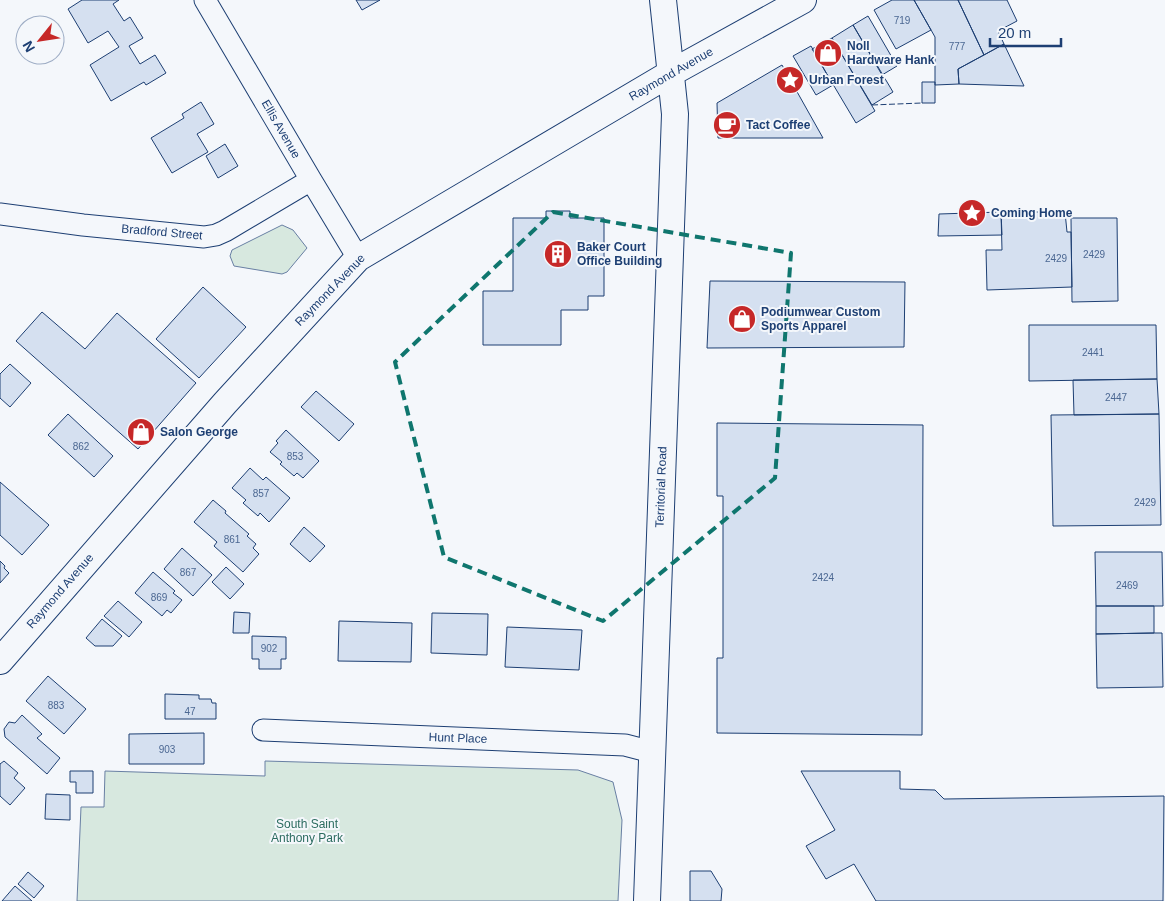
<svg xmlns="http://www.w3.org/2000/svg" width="1165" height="901" font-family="Helvetica,sans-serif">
	<rect width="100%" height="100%" fill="#f4f7fb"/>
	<path fill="#d7e8df" stroke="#687fa3" d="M282 225 293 230 307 248 287 272 282 274 234 266 230 256 232 250Z
		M265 761 578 770 613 782 622 820 618 901H77L81 807H104L105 771 265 776Z"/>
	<path fill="#d5e0f0" stroke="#1d3f73" d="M82 0H119L113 4 124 21 130 17 143 38 129 46 140 64 155 55 166 73 146 85 144 82 111 101 90 65 119 47 108 31 88 43 68 9Z
		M356 0H380L362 10Z
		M892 0H914L931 30 896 49 874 10Z
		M914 0H958L984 55 958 69 959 84 935 85V37Z
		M958 0H1007L1017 21 998 31 1004 44 984 55Z
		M868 16 897 66 882 75 853 25Z
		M853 25 893 92 872 105 832 38Z
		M832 38 875 111 856 123 812 49Z
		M1004 44 1024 86 959 84 958 69Z
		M811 46 833 85 816 95 793 56Z
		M782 65 823 138H718L717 103Z
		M922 82H935V103H922Z
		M201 102 214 124 197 134 208 152 172 173 151 138 184 118 182 114Z
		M225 144 238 166 218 178 206 156Z
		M546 211H570V218H604V296H588V310H561V345H483V291H513V218H546Z
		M1001 212H1065L1067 232H1071L1072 287 987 290 986 250H1002Z
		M1001 212 1002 235 938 236 939 214Z
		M1071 218H1117L1118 301 1072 302Z
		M710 281 905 282 904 347 707 348Z
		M203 287 246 327 199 378 156 339Z
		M42 312 85 349 117 313 196 383 138 449 16 341Z
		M1029 325H1156L1157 379 1029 381Z
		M10 364 31 383 10 407 0 398V374Z
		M1157 379 1159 414 1074 415 1073 380Z
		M316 391 354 424 339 441 301 407Z
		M68 414 113 456 94 477 48 435Z
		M1159 414 1161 525 1053 526 1051 415Z
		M717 423 923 425 922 735 717 733V658H723V496H717Z
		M286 430 319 461 303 478 297 473 294 476 280 464 282 462 270 452 278 443 276 441Z
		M250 468 263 480 266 477 290 498 269 522 260 513 258 516 243 503 246 500 232 488Z
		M0 482 49 525 22 555 0 535Z
		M213 500 226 511 225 513 249 534 247 536 256 544 253 548 259 554 243 572 214 546 217 542 194 522Z
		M304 527 325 546 310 562 290 544Z
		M182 548 212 575 193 596 164 569Z
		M1095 552H1162L1163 606H1096Z
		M0 561 5 566 4 568 9 573 0 583Z
		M226 567 244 584 230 599 212 582Z
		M153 572 175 591 173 593 182 600 171 613 167 610 162 616 135 593Z
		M118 601 142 622 129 637 104 616Z
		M1096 606H1154V633L1096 634Z
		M234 612 250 613 249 633H233Z
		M432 613 488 614 487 655 431 653Z
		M102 619 122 636 113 646H95L86 638Z
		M339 621 412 623 411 662 338 661Z
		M507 627 582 630 579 670 505 667Z
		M1154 633H1162L1163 687 1097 688 1096 634Z
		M252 636 286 637V659H281V669H259V659H252Z
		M48 676 86 709 64 734 26 701Z
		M165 694 199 695V699H211L212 703H216V719H165Z
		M22 715 42 734 37 738 60 758 47 774 5 737 4 729 9 722 15 723Z
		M204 733V764H129V734Z
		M4 761 18 773 14 778 25 788 10 805 0 796V764Z
		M70 771H93V793H76V782H70Z
		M801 771H900V789L935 790 944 799 1164 796 1163 901H876L854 864 826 879 806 846 835 830Z
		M46 794 70 795V820L45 819Z
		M690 871H711L722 889 721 901H690Z
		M28 872 44 886 34 898 18 884Z
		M15 886 32 901H2Z"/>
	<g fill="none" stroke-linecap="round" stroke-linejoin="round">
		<defs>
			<path id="minor" d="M205 0 311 180 358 258
				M0 214 83 225 204 237 216 235 225 231 311 180
				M263 730 625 745 652 752"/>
			<path id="tertiary" d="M0 661 225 403 358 258 671 73 803 0
				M647 901 675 114 663 0"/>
		</defs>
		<use href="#minor" stroke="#1d3f73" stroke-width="23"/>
		<use href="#tertiary" stroke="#1d3f73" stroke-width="28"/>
		<use href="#minor" stroke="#f4f7fb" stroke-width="21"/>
		<use href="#tertiary" stroke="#f4f7fb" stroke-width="26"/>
		<path stroke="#1d3f73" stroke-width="1" stroke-dasharray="6 2.5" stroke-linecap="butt" d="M872 105 922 103"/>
	</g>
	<path fill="none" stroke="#0f766e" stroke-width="4" stroke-dasharray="10 6" stroke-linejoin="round" d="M553 212 791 253 775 478 603 621 444 557 395 362Z"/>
	<defs>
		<symbol id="shop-disc" viewBox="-11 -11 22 22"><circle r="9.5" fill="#c62828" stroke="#f4f7fb"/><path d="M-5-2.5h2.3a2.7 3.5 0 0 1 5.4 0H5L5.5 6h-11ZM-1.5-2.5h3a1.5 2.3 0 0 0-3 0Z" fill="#fff"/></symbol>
		<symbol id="sight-disc" viewBox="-11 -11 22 22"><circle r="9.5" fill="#c62828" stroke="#f4f7fb"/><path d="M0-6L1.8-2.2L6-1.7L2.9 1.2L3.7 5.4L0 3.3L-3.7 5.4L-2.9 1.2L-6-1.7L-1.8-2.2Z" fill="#fff"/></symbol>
		<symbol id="cafe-disc" viewBox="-11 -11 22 22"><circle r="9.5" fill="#c62828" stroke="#f4f7fb"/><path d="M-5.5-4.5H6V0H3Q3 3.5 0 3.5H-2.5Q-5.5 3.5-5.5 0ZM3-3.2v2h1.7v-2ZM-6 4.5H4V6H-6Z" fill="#fff"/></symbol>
		<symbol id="building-disc" viewBox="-11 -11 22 22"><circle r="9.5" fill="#c62828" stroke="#f4f7fb"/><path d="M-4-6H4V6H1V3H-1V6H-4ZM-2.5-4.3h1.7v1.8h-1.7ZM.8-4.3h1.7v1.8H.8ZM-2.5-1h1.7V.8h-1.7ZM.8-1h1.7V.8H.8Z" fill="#fff"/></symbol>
	</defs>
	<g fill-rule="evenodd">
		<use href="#shop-disc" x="812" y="37" width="32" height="32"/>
		<use href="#sight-disc" x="774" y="64" width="32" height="32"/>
		<use href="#cafe-disc" x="711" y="109" width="32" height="32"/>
		<use href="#sight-disc" x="956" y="197" width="32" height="32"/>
		<use href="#building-disc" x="542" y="238" width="32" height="32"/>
		<use href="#shop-disc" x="726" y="303" width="32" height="32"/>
		<use href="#shop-disc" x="125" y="416" width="32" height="32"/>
	</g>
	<g text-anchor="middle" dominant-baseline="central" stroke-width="4" stroke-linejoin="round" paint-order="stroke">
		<g font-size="10" fill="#4b6792">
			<text x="902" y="20">719</text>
			<text x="957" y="46">777</text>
			<text x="1094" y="254">2429</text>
			<text x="1056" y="258">2429</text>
			<text x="1093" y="352">2441</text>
			<text x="1116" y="397">2447</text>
			<text x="81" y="446">862</text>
			<text x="295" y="456">853</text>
			<text x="261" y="493">857</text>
			<text x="1145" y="502">2429</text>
			<text x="232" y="539">861</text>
			<text x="188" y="572">867</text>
			<text x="823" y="577">2424</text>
			<text x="1127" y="585">2469</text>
			<text x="159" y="597">869</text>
			<text x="269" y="648">902</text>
			<text x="56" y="705">883</text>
			<text x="190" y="711">47</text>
			<text x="167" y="749">903</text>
		</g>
		<g font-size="12" font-weight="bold" fill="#1d3f73" stroke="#f4f7fb" text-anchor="start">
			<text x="847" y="46">Noll<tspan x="847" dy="14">Hardware Hank</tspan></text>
			<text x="809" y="80">Urban Forest</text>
			<text x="746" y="125">Tact Coffee</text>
			<text x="991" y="213">Coming Home</text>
			<text x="577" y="247">Baker Court<tspan x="577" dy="14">Office Building</tspan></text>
			<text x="761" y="312">Podiumwear Custom<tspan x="761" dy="14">Sports Apparel</tspan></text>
			<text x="160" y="432">Salon George</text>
		</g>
		<g font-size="12" fill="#1d3f73" stroke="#f4f7fb">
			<text transform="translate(671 74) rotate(-30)">Raymond Avenue</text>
			<text transform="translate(281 129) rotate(60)">Ellis Avenue</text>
			<text transform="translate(162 232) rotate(5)">Bradford Street</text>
			<text transform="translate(330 290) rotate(-46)">Raymond Avenue</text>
			<text transform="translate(661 487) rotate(-88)">Territorial Road</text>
			<text transform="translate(60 591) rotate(-49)">Raymond Avenue</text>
			<text transform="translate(458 738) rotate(2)">Hunt Place</text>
		</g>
		<g font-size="12" fill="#2c6c60" stroke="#f4f7fb">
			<text x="307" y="824">South Saint<tspan x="307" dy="14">Anthony Park</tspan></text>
		</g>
	</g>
	<g transform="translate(40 40) rotate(240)"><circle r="24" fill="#f4f7fb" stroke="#9eadc5"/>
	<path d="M0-4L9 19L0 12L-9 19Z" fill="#c62828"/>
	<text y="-8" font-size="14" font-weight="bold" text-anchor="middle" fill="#1d3f73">N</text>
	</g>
	<path d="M990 38v8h71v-8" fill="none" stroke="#1d3f73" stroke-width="2.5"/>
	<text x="998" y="38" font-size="15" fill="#1d3f73" stroke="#f4f7fb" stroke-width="4" paint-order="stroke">20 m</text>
</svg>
